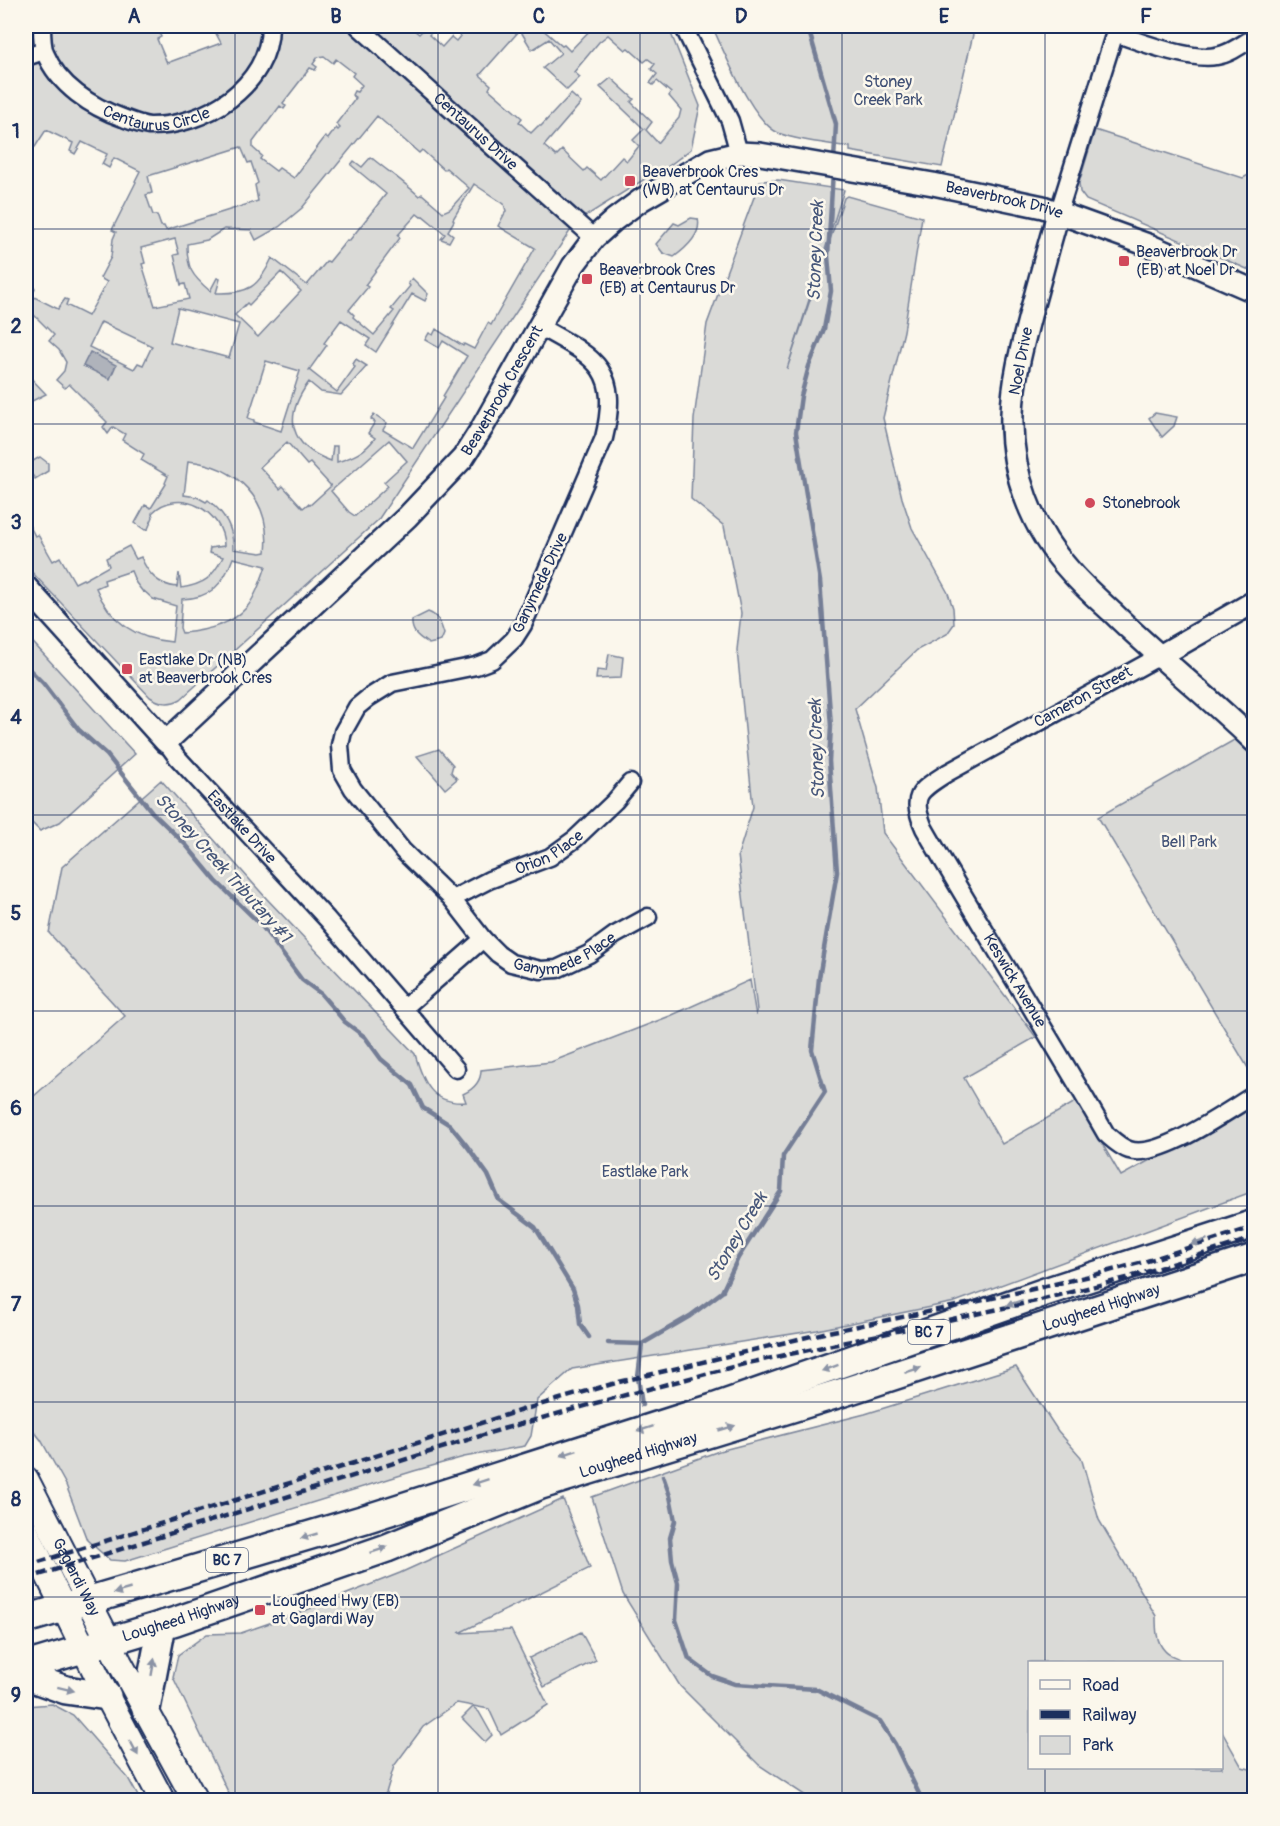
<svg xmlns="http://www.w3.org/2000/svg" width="1280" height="1826" font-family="Pangolin,sans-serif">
	<rect width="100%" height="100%" fill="#fbf7ec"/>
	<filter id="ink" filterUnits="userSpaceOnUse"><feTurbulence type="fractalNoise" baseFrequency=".0167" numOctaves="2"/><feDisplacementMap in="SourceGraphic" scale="12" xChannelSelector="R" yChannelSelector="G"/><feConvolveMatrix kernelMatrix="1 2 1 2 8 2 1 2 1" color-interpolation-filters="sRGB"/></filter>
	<g filter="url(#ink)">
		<path fill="#dadad7" stroke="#7a849a" stroke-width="1.5" fill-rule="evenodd" d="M26 26H156L161 37 157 39 167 63 221 43 212 26H409L419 34 427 26H434L436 27 429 35 442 47 451 37 456 41 466 29 468 31 472 26H541L540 27 562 46 564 45 570 51 594 26H668L700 106 691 149 662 171H649L648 177 576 222 378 520 181 699C170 705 161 704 150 697L26 566V519L35 536 38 535 53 561 60 557 75 583 83 579 84 580 109 566 106 558 129 546 136 559 141 557C148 574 158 585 177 587L179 573 181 588C205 584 212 578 223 557L209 553 210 548 224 546C224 511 179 486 152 513L153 517 148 529 145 530 135 523 145 505 151 508 166 484 165 483 168 476 141 460 144 454 122 440 125 434 113 427 108 434 103 427 107 422 69 384 65 388 56 380 64 371 66 362 59 350 49 341 54 335 26 307V283L35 288 32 296 58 309 65 299 68 300 66 305 88 316 107 282 100 278 111 257 113 239 116 232 112 230 136 182 135 181 140 171 114 158 109 168 102 164 107 154 82 142 75 154 70 151 73 143 46 130 35 147 30 145 26 154ZM520 30 532 50 549 39 561 53 543 68 567 90 580 77 574 72 599 42 608 35 625 50 628 48 644 62 648 59 655 64 651 69 657 74 650 83 653 85 657 81 671 93 669 96 681 110 679 118 658 143 646 130 652 122 631 102 634 99 611 78 600 87 644 129 633 140 639 146 627 161 622 157 601 180 587 168 584 171 562 150 556 156 544 146 581 103 571 94 541 126H538L531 133 519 122 522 118 489 89 491 85 480 75ZM324 56 333 63 336 59 354 73 352 76 362 85 357 92 354 91 352 95 356 98 336 124 340 128 338 130 336 128 328 139 325 137 294 178 279 168 276 171 260 159 262 156 253 148V142L280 106 284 109 286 106 283 103 310 68 315 70 317 67 313 64 318 57ZM377 116 419 153 422 150 444 170 446 168 469 188 450 209 443 212 422 194 419 196C404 182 389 172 373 159L370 158 362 167 354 161 351 165 386 194 349 241 347 240 329 262 327 261 307 285 272 258C259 287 248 294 216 293L220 279 217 278 210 291C191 275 187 268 187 244L207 240 224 229 251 230 256 240 279 227 302 208ZM241 147 248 163 251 162 258 183 255 185 258 201 166 230 164 226H161L157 215H153L146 195 152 193 148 176ZM474 184 504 204 506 211 498 226 535 248 491 325 488 323 474 349 464 344 463 346 436 329 433 335 429 333 425 340 439 348 443 341 467 356 443 396 444 398 413 448 383 430 387 423 374 414 371 419 375 422 368 433 375 438C365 452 353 457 337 462V446H333L331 461C289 446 283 417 309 382L321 392 341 395 367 366 356 359 353 364 355 367 337 392 309 370 327 345 324 343 341 320 370 339 366 345 376 352 412 294 425 301 428 294 412 278 408 283 410 286 391 309 394 311 374 335 353 317 354 315 349 310 368 287 365 285 400 238 398 235 417 214 421 217 423 216 445 234 441 239 449 242 453 235 448 231 454 221 453 219ZM175 239 179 254 174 255 181 285 185 284 189 299 155 306 142 264 145 263 141 248ZM281 272 301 291 258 337 235 315 247 303 249 305ZM178 308 239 324 229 358 170 342ZM101 322 152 346 143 365 138 363 134 369 89 347ZM266 361 300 371 281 431 254 422V420L248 418ZM389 440 407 461 384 482 388 486 355 516 349 512 331 491ZM287 442 307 465 310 463 331 486 310 505 308 504 303 508 283 486 280 489 260 467ZM188 461C237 466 272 500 266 552L261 553 233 549C234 528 225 513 208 500L206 502 197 497 184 495ZM233 558 266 566C262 578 255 599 246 608 230 626 204 631 182 633L180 628 182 599C211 598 223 585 233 558ZM131 571 136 583 143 592 144 591 153 599 176 606 172 642C135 639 110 622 96 588L105 584 104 580Z
			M712 26H975L942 167 850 151V147C827 143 803 142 781 134 753 125 725 53 712 26Z
			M1095 130 1243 178 1254 172V272L1086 200 1080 192 1079 183Z
			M778 180 844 190 787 369 844 198 847 196 922 217 904 331 883 418 902 498 912 528 948 593 953 608 954 624 947 634 917 650 855 709 878 788 883 833 1036 1037 964 1078 1002 1144 1077 1101 1121 1176 1254 1103V1191L955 1302 817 1330 572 1369 537 1400 531 1436 525 1446 464 1457 414 1471 125 1561 110 1560 87 1540 66 1485 41 1440 26 1421V1103L125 1016 49 933 62 867 161 780 267 899 415 1054C423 1082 432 1105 466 1102L463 1094C474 1089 481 1082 481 1070L551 1062 670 1016 750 980 756 1016 757 1010 738 855 753 807 737 650 741 613 724 526 691 499 694 419 707 324 760 181Z
			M691 218 698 219C702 234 685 249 674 257L663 253 656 244 674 223 679 225Z
			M26 373 46 394 26 404V391L28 389 26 385Z
			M1155 413 1177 417 1174 426 1162 437 1149 418Z
			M40 457 48 463V471L35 479 30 472 26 474V460L28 464Z
			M428 612C439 616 441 624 444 634L441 641 429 644C419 637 411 633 412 620Z
			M26 635 135 754 60 822 40 831 26 817Z
			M609 654 623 657 621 678 596 679 597 670 606 671Z
			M1236 739 1254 759V1078L1098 817Z
			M439 749 453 765 451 772 457 779 445 789 417 756Z
			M1016 1367 1058 1431 1081 1457 1099 1520 1156 1616C1156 1629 1156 1642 1165 1651 1170 1657 1178 1656 1182 1662H1030V1768H1222V1732L1242 1767 1254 1770V1800H812L759 1765 680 1686 623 1594 592 1497 719 1451 865 1414Z
			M563 1499 590 1568 459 1633 511 1630 548 1705 501 1735 489 1709 457 1703 423 1727 394 1766 386 1793 377 1800H232L173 1677 178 1655 207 1634 241 1633 304 1611 400 1573Z
			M581 1632 596 1660 544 1687 529 1658Z
			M52 1704 73 1715 128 1778 140 1800H26V1706Z
			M473 1707 479 1712 492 1735 485 1742 462 1718Z"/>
		<path fill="#afb3bb" stroke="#747e96" stroke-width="1.5" d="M90 352 116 365 110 379 83 366Z"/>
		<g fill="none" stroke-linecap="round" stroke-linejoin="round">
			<path stroke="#747e96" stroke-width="4.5" d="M809 26V31L836 124 834 160
				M26 666 43 683 79 730 107 755 152 812 186 845 216 881 261 925 302 980 321 994 345 1022 365 1037 381 1059 412 1085 423 1108 450 1125 467 1146 488 1175 499 1200 535 1227 573 1289 578 1305 580 1324 589 1337
				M608 1343 642 1344
				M642 1405 638 1377 642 1344 690 1316 722 1292 738 1258 781 1191 783 1156 825 1092 812 1050 819 978 837 872 829 761 831 726 820 581 796 432 801 396 809 366 824 329 831 291 828 256 833 171
				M663 1476 670 1496 675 1521 670 1538 672 1560 678 1583 676 1620 689 1659 712 1676 735 1684 816 1689 880 1721 895 1744 922 1800"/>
			<defs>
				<g id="minor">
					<path id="s1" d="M42 26C42 34 42 45 45 53 58 85 91 107 123 118 131 121 141 125 149 126 204 127 270 86 270 26"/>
					<path id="s2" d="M358 26 594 238"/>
					<path d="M683 26 730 121 739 153"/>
					<path d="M1115 33C1139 42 1192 61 1216 56 1230 54 1243 44 1254 37"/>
					<path d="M26 57 44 51"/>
					<path d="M1059 211 1117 26"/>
					<path id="s3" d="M538 326C594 357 621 367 604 438L523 625 514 639 492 660 476 666 392 683 368 698 357 707 343 732 340 745 342 770 353 789 403 851 452 899 483 939 498 954 511 963 541 970 557 969 589 954 615 935 648 917"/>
					<path id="s4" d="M1158 657 947 773C919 791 910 795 924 828 983 931 1047 1031 1106 1134 1113 1140 1120 1147 1129 1150 1159 1160 1227 1111 1254 1095"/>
					<path id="s5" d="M166 742 177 757 327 919 456 1069"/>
					<path id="s6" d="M452 899 489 880 550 857 575 839 615 801 630 783"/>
					<path d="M404 1008 483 939"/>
				</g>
				<g id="tertiary">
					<path d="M1059 211C1049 243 1041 276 1032 308 1023 343 1013 378 1012 414 1010 472 1032 530 1071 572 1084 587 1099 600 1113 613 1159 658 1209 697 1254 741"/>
					<path id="s7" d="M26 587 166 742 407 517 463 458 482 428 573 266 594 238 614 220 641 200 710 160 739 153 760 154 933 184 1043 207 1148 245 1254 291"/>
					<path d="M1158 657 1254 602"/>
				</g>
				<g id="secondary">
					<path id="s8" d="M26 1479 120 1663 195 1800"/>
					<path d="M26 1531 107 1696 162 1800"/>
				</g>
				<g id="primary">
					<path d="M26 1619 365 1519 713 1408 1045 1292 1254 1224"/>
					<path id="s9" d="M26 1666 176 1621 387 1548 541 1485 847 1391 1254 1258"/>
					<path d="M26 1676 66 1690 107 1696"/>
					<path d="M146 1709 162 1625"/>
				</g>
			</defs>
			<use href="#minor" stroke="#1b2f5e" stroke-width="21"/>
			<use href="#tertiary" stroke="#1b2f5e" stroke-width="26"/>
			<use href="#secondary" stroke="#1b2f5e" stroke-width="28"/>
			<use href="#primary" stroke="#1b2f5e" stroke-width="32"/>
			<use href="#minor" stroke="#fbf7ec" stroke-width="16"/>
			<use href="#tertiary" stroke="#fbf7ec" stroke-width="21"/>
			<use href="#secondary" stroke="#fbf7ec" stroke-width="24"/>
			<use href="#primary" stroke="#fbf7ec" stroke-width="27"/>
			<path stroke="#1b2f5e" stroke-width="4.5" stroke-dasharray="9 4.5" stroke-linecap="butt" d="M26 1566 522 1410 619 1382 828 1332 962 1305 1090 1276 1147 1261 1254 1227
				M26 1579 499 1430 614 1398 744 1364 1036 1301 1127 1278 1254 1238"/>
		</g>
		<defs><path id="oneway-solid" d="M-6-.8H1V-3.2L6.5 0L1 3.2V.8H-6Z" transform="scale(1.5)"/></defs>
		<g fill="#8b93a5">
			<use href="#oneway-solid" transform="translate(1199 1242) rotate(162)"/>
			<use href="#oneway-solid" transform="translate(1014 1303) rotate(161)"/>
			<use href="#oneway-solid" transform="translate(830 1368) rotate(160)"/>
			<use href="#oneway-solid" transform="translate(913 1370) rotate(-18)"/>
			<use href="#oneway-solid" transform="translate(727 1428) rotate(-17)"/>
			<use href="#oneway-solid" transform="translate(645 1429) rotate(162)"/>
			<use href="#oneway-solid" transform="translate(569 1453) rotate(162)"/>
			<use href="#oneway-solid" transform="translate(480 1482) rotate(162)"/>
			<use href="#oneway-solid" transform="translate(309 1536) rotate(164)"/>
			<use href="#oneway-solid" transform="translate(379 1550) rotate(-19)"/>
			<use href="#oneway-solid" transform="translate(122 1591) rotate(164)"/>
			<use href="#oneway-solid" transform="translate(153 1667) rotate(-80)"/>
			<use href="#oneway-solid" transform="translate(66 1689) rotate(14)"/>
			<use href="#oneway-solid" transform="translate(134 1748) rotate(62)"/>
		</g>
	</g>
	<path fill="none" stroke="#1b2f5e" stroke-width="1.5" stroke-opacity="0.55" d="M235 26V1800M438 26V1800M640 26V1800M842 26V1800M1045 26V1662M26 229H1254M26 424H1254M26 620H1254M26 815H1254M26 1011H1254M26 1206H1254M26 1402H1254M26 1597H1254M1045 1768V1800"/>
	<g fill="#d1495b" stroke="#fbf7ec" stroke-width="2">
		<rect x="624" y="175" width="12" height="12" rx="3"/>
		<rect x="1118" y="255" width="12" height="12" rx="3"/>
		<rect x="581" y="273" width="12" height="12" rx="3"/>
		<circle cx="1090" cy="503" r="6"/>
		<rect x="121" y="663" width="12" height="12" rx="3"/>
		<rect x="254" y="1604" width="12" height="12" rx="3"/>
	</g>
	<g text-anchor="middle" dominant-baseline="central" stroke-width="5" stroke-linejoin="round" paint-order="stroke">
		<g fill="#fbf7ec" stroke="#5e6b89" stroke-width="1.5">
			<rect x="908" y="1320" width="42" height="24" rx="4.5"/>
			<rect x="206" y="1548" width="42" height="24" rx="4.5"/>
		</g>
		<g font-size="15" font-weight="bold" fill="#1b2f5e">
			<text x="929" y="1332">BC 7</text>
			<text x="227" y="1560">BC 7</text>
		</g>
		<g font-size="16" fill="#415176" stroke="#fbf7ec">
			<text x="888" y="82">Stoney<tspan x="888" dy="18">Creek Park</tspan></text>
			<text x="1189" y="842">Bell Park</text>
			<text x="645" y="1172">Eastlake Park</text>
		</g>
		<g font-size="16" fill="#1b2f5e" stroke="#fbf7ec">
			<text stroke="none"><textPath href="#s1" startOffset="166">Centaurus Circle</textPath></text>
			<text stroke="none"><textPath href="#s2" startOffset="158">Centaurus Drive</textPath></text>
			<text stroke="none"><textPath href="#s7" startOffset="1316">Beaverbrook Drive</textPath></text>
			<text transform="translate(1021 361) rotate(-79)">Noel Drive</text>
			<text stroke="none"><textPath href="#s7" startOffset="698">Beaverbrook Crescent</textPath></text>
			<text transform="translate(540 583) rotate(-65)">Ganymede Drive</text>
			<text transform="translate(1083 697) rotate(-29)">Cameron Street</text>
			<text stroke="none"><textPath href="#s5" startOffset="114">Eastlake Drive</textPath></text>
			<text stroke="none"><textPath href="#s6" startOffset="108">Orion Place</textPath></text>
			<text stroke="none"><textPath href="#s3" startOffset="926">Ganymede Place</textPath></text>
			<text stroke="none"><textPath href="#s4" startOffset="488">Keswick Avenue</textPath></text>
			<text stroke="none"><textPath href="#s9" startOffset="1134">Lougheed Highway</textPath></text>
			<text stroke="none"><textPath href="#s9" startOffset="648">Lougheed Highway</textPath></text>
			<text stroke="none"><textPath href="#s8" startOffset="110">Gaglardi Way</textPath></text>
			<text stroke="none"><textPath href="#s9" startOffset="162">Lougheed Highway</textPath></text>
		</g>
		<g font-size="16" fill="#1b2f5e" stroke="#fbf7ec" text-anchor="start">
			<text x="642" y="172">Beaverbrook Cres<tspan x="642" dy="18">(WB) at Centaurus Dr</tspan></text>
			<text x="1136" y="252">Beaverbrook Dr<tspan x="1136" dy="18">(EB) at Noel Dr</tspan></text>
			<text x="599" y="270">Beaverbrook Cres<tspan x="599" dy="18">(EB) at Centaurus Dr</tspan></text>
			<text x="1102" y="503">Stonebrook</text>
			<text x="139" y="660">Eastlake Dr (NB)<tspan x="139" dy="18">at Beaverbrook Cres</tspan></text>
			<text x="272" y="1601">Lougheed Hwy (EB)<tspan x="272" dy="18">at Gaglardi Way</tspan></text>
		</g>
		<g font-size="18" font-style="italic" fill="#47577a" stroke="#fbf7ec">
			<text transform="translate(816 251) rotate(-88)">Stoney Creek</text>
			<text transform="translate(817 749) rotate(-92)">Stoney Creek</text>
			<text transform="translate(223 868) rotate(48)">Stoney Creek Tributary #1</text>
			<text transform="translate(737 1237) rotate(-59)">Stoney Creek</text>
		</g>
	</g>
	<rect width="1280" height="1826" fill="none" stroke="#fbf7ec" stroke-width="66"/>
	<rect x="1028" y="1661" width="195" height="108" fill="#fbf7ec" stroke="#a1a7b3" stroke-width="1.5"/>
	<rect x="1040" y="1680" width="30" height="9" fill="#fbf7ec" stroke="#a1a7b3" stroke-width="1.5"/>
	<text x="1082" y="1691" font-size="18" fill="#1b2f5e">Road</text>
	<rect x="1040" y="1710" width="30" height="9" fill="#1b2f5e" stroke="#a1a7b3" stroke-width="1.5"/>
	<text x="1082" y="1721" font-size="18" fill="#1b2f5e">Railway</text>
	<rect x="1040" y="1736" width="30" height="18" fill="#dadad7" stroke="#a1a7b3" stroke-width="1.5"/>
	<text x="1082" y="1751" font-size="18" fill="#1b2f5e">Park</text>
	<rect x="33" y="33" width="1214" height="1760" fill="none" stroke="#1b2f5e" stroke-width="2"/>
	<g font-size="20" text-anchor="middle" font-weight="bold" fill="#1b2f5e">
		<text x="134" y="23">A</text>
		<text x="336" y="23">B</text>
		<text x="539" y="23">C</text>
		<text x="741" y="23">D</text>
		<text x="944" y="23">E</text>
		<text x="1146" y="23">F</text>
		<text x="16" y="138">1</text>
		<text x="16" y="333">2</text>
		<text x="16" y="529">3</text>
		<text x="16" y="724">4</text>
		<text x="16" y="920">5</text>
		<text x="16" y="1115">6</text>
		<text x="16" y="1311">7</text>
		<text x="16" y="1506">8</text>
		<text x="16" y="1702">9</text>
	</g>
</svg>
